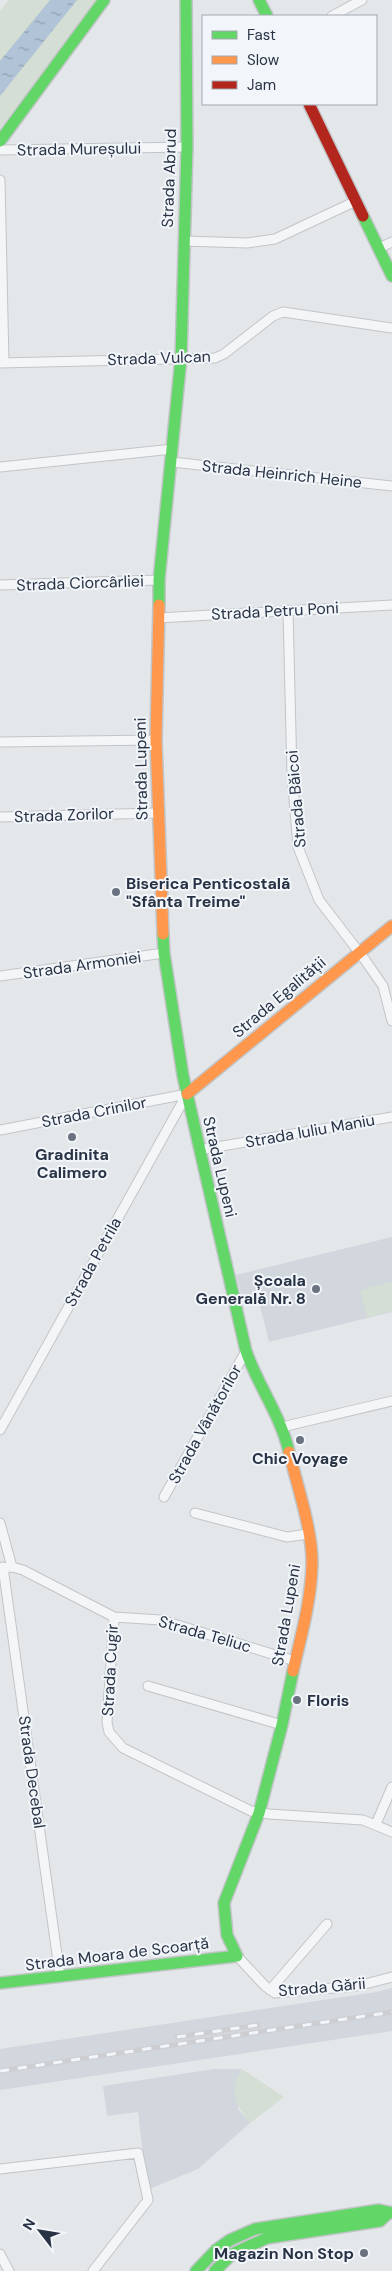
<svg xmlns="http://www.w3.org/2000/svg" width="392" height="2271" font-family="'DM Sans',sans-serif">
	<defs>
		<pattern id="water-ripples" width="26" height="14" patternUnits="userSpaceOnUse" patternTransform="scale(1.25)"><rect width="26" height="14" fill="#b0c3d7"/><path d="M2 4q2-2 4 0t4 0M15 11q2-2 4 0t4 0" fill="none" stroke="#8f9fb0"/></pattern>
	</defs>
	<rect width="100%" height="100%" fill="#e4e7ea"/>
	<path fill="#d2d6dd" d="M392 1237V1312L269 1342 259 1302 244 1305 236 1275Z
		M392 1988V2031L0 2090V2049L376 1992Z
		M214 2069H242L240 2071 238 2109 250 2123 198 2169 147 2190 138 2112 107 2116 103 2086Z"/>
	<path fill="#d4ded4" d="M9 0H98L70 40 0 128V11Z
		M392 1282V1311L367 1318 360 1290Z
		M242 2069 284 2097 250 2123C236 2106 228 2090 242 2069Z"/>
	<path fill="url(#water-ripples)" d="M50 0H77L0 96V61Z"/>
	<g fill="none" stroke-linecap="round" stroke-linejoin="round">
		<defs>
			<path id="street" d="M332 16 362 0
				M0 150 187 147
				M0 180 4 363
				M184 241 247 243 275 239 356 201
				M379 248 392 242
				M0 363 215 358 224 354 273 316 283 312 392 328
				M172 462 392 486
				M0 467 173 449
				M0 585 159 580
				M288 610 292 775 298 847 319 900 365 960 383 986 392 1021
				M158 618 392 605
				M0 742 156 740
				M0 817 157 813
				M0 976 164 953
				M0 1130 187 1094
				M199 1150 392 1117
				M282 1427 392 1401
				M0 1430 187 1094
				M164 1497 246 1351
				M195 1513 287 1537 308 1534
				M0 1523 12 1567
				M3 1567 60 1976
				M0 1568 12 1567 23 1570 114 1617 107 1722 109 1732 123 1748 251 1811 269 1814 363 1820 392 1832
				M114 1617 161 1620 295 1661
				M148 1686 282 1725
				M376 1824 392 1787
				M237 1956 265 1986 275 1993 357 1986 392 1977
				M270 1990 327 1924
				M0 2169 138 2153 148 2200 93 2271
				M0 2254 9 2271"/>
			<path id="fast" d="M259 0 267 16
				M0 141 104 0
				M363 216 392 276
				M159 605V580L181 358 187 147 186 0
				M163 934 164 953 183 1076 246 1351C258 1386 281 1416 289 1452
				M0 1983 237 1956 227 1935 224 1903 259 1813 282 1725 293 1671
				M196 2271 216 2250 230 2240 255 2229 379 2210 392 2213
				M215 2271 232 2254 267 2238 380 2221 388 2213"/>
			<path id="slow" d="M159 605 156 740 163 934
				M187 1094 392 926
				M289 1452C297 1485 313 1532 312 1565 311 1601 301 1636 293 1671"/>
			<path id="jam" d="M309 104 363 216"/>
		</defs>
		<use href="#street" stroke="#c2c5c8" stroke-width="11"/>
		<use href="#fast" stroke="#c2c5c8" stroke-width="14"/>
		<use href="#slow" stroke="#c2c5c8" stroke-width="14"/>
		<use href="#jam" stroke="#c2c5c8" stroke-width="14"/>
		<use href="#street" stroke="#f3f5f6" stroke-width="9"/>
		<use href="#fast" stroke="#63d668" stroke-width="11"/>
		<use href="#slow" stroke="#ff974d" stroke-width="11"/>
		<use href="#jam" stroke="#b3261e" stroke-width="11"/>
		<defs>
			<path id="rail" d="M177 2037 258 2025
				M0 2071 392 2012"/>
		</defs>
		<use href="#rail" stroke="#cdced1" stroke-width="5"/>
		<use href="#rail" stroke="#f2f5f9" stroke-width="3" stroke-dasharray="9" stroke-linecap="butt"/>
	</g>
	<g fill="#6a727f" stroke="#f2f5f9" stroke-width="2">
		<circle cx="116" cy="892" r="5"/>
		<circle cx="72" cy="1137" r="5"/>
		<circle cx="316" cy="1289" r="5"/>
		<circle cx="300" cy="1440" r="5"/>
		<circle cx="297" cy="1700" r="5"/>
		<circle cx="364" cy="2253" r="5"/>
	</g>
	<g text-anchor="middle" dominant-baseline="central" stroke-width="4" stroke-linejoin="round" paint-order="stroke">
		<g font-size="16" fill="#283345" stroke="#f2f5f9">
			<text transform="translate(79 149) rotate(-1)">Strada Mureșului</text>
			<text transform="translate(169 178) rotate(-88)">Strada Abrud</text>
			<text transform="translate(159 358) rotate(-2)">Strada Vulcan</text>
			<text transform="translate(282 474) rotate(6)">Strada Heinrich Heine</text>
			<text transform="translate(80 583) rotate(-2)">Strada Ciorcârliei</text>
			<text transform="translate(275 611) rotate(-3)">Strada Petru Poni</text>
			<text transform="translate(141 769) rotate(-91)">Strada Lupeni</text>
			<text transform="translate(296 799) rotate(-95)">Strada Băicoi</text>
			<text transform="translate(64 815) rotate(-2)">Strada Zorilor</text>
			<text transform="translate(82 965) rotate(-8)">Strada Armoniei</text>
			<text transform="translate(279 997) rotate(-40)">Strada Egalității</text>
			<text transform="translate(94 1112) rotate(-11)">Strada Crinilor</text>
			<text transform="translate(310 1131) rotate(-10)">Strada Iuliu Maniu</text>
			<text transform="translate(220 1167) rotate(77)">Strada Lupeni</text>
			<text transform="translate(93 1262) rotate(-61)">Strada Petrila</text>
			<text transform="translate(205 1424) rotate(-61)">Strada Vânătorilor</text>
			<text transform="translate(286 1615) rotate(-80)">Strada Lupeni</text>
			<text transform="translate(205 1634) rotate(16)">Strada Teliuc</text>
			<text transform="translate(110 1670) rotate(-87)">Strada Cugir</text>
			<text transform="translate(32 1772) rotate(82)">Strada Decebal</text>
			<text transform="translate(117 1954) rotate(-7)">Strada Moara de Scoarță</text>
			<text transform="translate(322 1987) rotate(-5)">Strada Gării</text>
		</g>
		<g font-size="16" font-weight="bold" fill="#283345" stroke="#f2f5f9" text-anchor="start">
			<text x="126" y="883">Biserica Penticostală<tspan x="126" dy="18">"Sfânta Treime"</tspan></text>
			<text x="72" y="1154" text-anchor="middle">Gradinita<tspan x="72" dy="18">Calimero</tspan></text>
			<text x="306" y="1280" text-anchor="end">Școala<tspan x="306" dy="18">Generală Nr. 8</tspan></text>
			<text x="300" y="1458" text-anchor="middle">Chic Voyage</text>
			<text x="307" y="1700">Floris</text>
			<text x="354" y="2253" text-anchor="end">Magazin Non Stop</text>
		</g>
	</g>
	<rect x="202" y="15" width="175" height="90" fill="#f2f5f9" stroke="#a1a7b1"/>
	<rect x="212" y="31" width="25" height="8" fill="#63d668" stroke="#a1a7b1"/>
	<text x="247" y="40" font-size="15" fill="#283345">Fast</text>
	<rect x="212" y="56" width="25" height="8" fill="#ff974d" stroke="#a1a7b1"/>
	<text x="247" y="65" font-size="15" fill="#283345">Slow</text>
	<rect x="212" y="81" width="25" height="8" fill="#b3261e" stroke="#a1a7b1"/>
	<text x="247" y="90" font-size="15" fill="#283345">Jam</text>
	<g transform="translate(40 2231) rotate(301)" stroke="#f2f5f9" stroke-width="4" paint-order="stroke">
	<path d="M0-4L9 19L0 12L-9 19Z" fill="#283345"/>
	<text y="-8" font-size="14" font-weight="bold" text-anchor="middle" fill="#283345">N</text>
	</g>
</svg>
